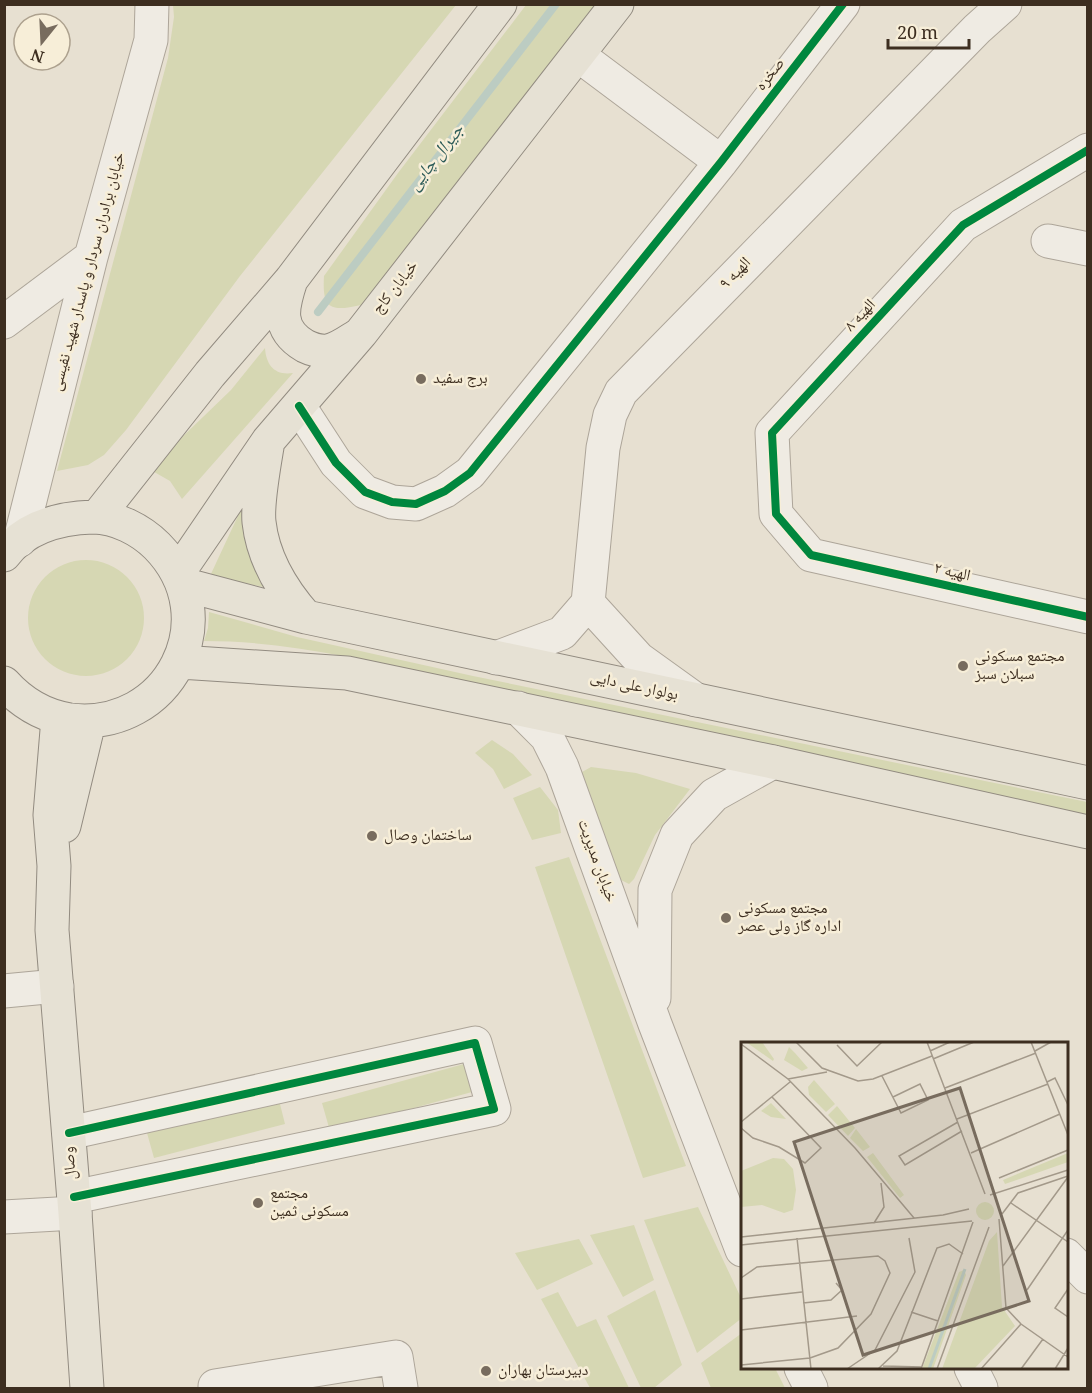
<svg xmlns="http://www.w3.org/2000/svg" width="1092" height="1393" font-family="Georgia,'Noto Naskh Arabic',serif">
	<rect width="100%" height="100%" fill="#e7e0d1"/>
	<path fill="#d6d7b3" d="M173 5H456L240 276 126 430 104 455 88 465 57 471 168 58 174 17Z
		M526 5H607L548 80 361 305C330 312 322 309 324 276L398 173Z
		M265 348C266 365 275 376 293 373L182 499 170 481 149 469 231 390Z
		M244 503 273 589 210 576Z
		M28 618a58 58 0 1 1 116 0a58 58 0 1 1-116 0Z
		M209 612 297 637 473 676 1087 802V815L343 656C296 647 251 641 204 641L208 628Z
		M492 740 513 754 532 775 504 789 493 769 475 753Z
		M591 767 636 773 690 789 655 835 634 879 629 884 621 880 585 790 582 772Z
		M540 787 558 810 561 833 532 840 513 798Z
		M569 857 686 1166 643 1178 535 867Z
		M464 1064 472 1092 330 1131 322 1103Z
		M279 1100 285 1124 154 1158 147 1133Z
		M698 1207 742 1300V1318L697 1353 644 1220Z
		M634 1225 654 1280 623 1297 590 1235Z
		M579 1239 593 1264 537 1290 515 1253Z
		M655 1290 682 1365 654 1388H641L607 1316Z
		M558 1292 577 1327 596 1319 629 1388H590L541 1299Z
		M742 1333V1368H775L785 1388H711L701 1363Z"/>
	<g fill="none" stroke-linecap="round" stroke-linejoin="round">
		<path stroke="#bcccc2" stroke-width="8" d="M318 312 556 4"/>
		<defs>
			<path id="minor" d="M578 55 721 162
				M1088 150 963 225 772 433 776 514 811 555 1088 617
				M1048 241 1088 249
				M4 322 91 257
				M299 406 336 463 365 492 392 502 416 504 445 491 470 473 721 162 843 4
				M20 540 91 257 151 40 152 4
				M588 603 603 448 610 415 621 392 977 29 1005 4
				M588 603 639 659 696 700
				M496 658 562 633 588 603
				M518 708 547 737 562 767 655 1024 742 1250
				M4 991 57 986
				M654 998 655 890 677 835 714 795 773 762
				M69 1133 475 1043 494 1109 74 1197
				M4 1217 75 1213
				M1066 1255 1088 1277
				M801 1368 811 1388
				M971 1368 981 1388
				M215 1388V1386L396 1357 401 1388"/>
			<path id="major" d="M291 280C282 307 276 329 305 346 311 349 321 352 328 351 338 349 349 341 357 336
				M267 447C264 465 257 504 259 522 263 558 283 591 306 617
				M97 517 210 374 291 280 500 4
				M4 555C25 527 60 518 93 517 116 517 141 530 157 546 228 618 169 732 70 720 44 716 21 702 4 683
				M178 573 268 441 361 333 617 4
				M182 584 306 617 1088 783
				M180 662 347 673 773 762 1088 832
				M58 718 50 815 54 866 52 930 75 1213 87 1388
				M64 826 89 722"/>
		</defs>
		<use href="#minor" stroke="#ada599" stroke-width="35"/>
		<use href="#major" stroke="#928b80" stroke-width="35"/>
		<use href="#minor" stroke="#efebe3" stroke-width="33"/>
		<use href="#major" stroke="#e6e1d4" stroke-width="33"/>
		<defs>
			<path id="cycleway" d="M1088 150 963 225 772 433 776 514 811 555 1088 617
				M299 406 336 463 365 492 392 502 416 504 445 491 470 473 721 162 843 4
				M69 1133 475 1043 494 1109 74 1197"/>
		</defs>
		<use href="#cycleway" stroke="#f7eed8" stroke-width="11"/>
		<use href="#cycleway" stroke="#00873e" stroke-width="8"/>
	</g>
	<g fill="#786c5e" stroke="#f7eed8" stroke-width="2">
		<circle cx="421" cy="379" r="6"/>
		<circle cx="963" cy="666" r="6"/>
		<circle cx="372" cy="836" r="6"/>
		<circle cx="726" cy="918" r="6"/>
		<circle cx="258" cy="1203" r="6"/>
		<circle cx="486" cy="1371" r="6"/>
	</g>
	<g text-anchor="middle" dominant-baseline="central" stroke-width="5" stroke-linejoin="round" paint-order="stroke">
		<g font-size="16" fill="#3d2e20" stroke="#f7eed8">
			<text transform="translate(771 75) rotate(-52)">صخره</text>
			<text transform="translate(89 272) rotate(-75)">خیابان برادران سردار و پاسدار شهید نفیسی</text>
			<text transform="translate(736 274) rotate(-46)">الهیه ۹</text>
			<text transform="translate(396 288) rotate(-52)">خیابان کاج</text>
			<text transform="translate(861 316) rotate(-47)">الهیه ۸</text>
			<text transform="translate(952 573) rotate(13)">الهیه ۲</text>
			<text transform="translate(634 687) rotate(12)">بولوار علی دایی</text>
			<text transform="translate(596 861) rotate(70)">خیابان مدیریت</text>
			<text transform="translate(71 1163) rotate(-95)">وصال</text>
		</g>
		<g font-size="16" fill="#3d2e20" stroke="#f7eed8" text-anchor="start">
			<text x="433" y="379">برج سفید</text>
			<text x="975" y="657">مجتمع مسکونی<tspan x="975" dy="18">سبلان سبز</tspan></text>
			<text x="384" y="836">ساختمان وصال</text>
			<text x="738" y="909">مجتمع مسکونی<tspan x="738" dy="18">اداره گاز ولی عصر</tspan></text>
			<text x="270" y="1194">مجتمع<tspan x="270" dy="18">مسکونی ثمین</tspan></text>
			<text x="498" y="1371">دبیرستان بهاران</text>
		</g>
		<g font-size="18" font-style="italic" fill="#2f5d5a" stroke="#f7eed8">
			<text transform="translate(437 158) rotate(-52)">جیرال چایی</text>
		</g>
	</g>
	<g transform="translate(741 1042)">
		<rect width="327" height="327" fill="#e7e0d1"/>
		<path d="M5 0H21L33 17 32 19ZM48 5 54 11 67 26 61 29 43 18ZM73 38 94 62 85 70 68 53 67 45ZM30 61 45 77 30 75 20 69ZM96 64 114 86 107 94 87 73ZM115 87 129 105 122 109 109 96ZM132 111 163 153 159 156 126 115ZM327 111V120L264 142 262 138ZM32 116 43 117 52 127 55 148 52 168 43 171 21 163 0 165V129ZM235 169a9 9 0 1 1 18 0a9 9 0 1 1-18 0ZM256 190 261 265 274 284 233 327H201L248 199ZM223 228 225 233 192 327H181L218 230Z" fill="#d6d7b3"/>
		<path fill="none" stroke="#bcccc2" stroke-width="3" d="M188 327 224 227"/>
		<path fill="none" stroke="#a3998a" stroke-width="1.5" d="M55 0 81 26 117 39 132 37 191 14M186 0 244 152M290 0 327 93M0 2 47 37 114 106 173 176M96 3 116 24 141 0M189 9 209 0M294 9 310 0M192 17 233 0M141 34 160 71 187 58 179 42 152 55M47 37 86 30M306 40 314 36 327 63M204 46 295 11M216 77 307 42M0 80 49 40M217 80 158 114 164 123 221 89M0 86 12 96 38 105 64 121 80 106 31 55M230 111 319 72M258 136 327 108M249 153 327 128M270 161 327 200M261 172 277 151 327 134M258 177 265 266 280 282 327 315M133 181 143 165 140 141M0 195 202 173 228 167M56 196 70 327M0 203 231 179M262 224 327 135M0 236 16 225 137 214 144 219 149 231 130 272 97 306 69 316 0 323M327 247 314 266 327 275M286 248 327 188M0 257 61 250M62 261 90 258 101 248 95 241M170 270 197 279M0 288 116 274M142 324 181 325M106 327 134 308 174 230 168 196M137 327 156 309 196 206 208 202 222 212M180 327 232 180M196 327 248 185M240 327 280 282M280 327 302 297M314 327 327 306"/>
		<path fill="#786c5e" fill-opacity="0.15" stroke="#786c5e" stroke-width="3" d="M219 46 288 259 122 313 53 100Z"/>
		<rect width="327" height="327" fill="none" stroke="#3d2e20" stroke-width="3"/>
	</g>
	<rect width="1092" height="1393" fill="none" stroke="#3d2e20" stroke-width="12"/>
	<g transform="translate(42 42) rotate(198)"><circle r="28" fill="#f7eed8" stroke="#ada18e" stroke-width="1.5"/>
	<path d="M0-4.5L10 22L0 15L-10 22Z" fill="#786c5e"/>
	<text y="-9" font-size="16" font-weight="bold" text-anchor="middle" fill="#3d2e20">N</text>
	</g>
	<path d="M888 39v9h81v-9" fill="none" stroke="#3d2e20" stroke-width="3"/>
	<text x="897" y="39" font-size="18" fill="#3d2e20" stroke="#f7eed8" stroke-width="4.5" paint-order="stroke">20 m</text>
</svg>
